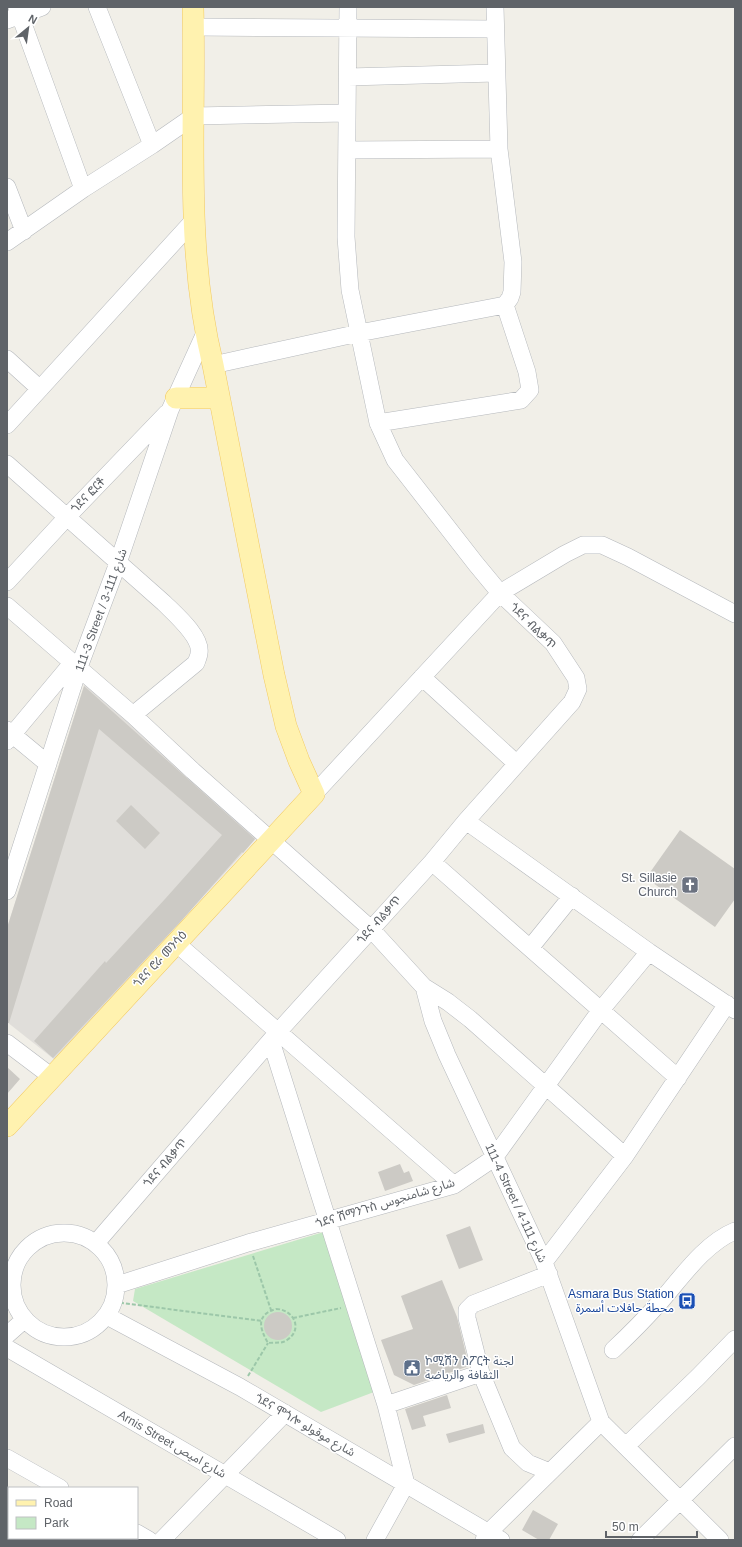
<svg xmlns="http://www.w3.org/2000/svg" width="742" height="1547" font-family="Helvetica,'Noto Sans Arabic','Noto Sans Ethiopic',sans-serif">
	<rect width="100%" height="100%" fill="#f1efe8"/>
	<path fill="#e0deda" d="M86 680 260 834 55 1060 7 1022V928Z"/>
	<path fill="#c5e8c5" d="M327 1231 374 1392 321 1412 133 1301 135 1289Z"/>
	<path fill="#cccac5" d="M84 686 255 839 243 853 242 852 182 920 53 1058 34 1041 105 961 106 963 165 899 222 835 99 729 9 1023H7V928Z
		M131 805 160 833 145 849 116 821Z
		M680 830 735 869V899L715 927 646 878Z
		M7 1067 20 1079 7 1094Z
		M400 1164 404 1173 409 1171 413 1181 385 1191 378 1172Z
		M470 1226 483 1260 459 1269 446 1235Z
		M442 1280 457 1317 469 1366 414 1385 394 1375 381 1340 413 1329 401 1296Z
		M264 1326a14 14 0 1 1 28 0a14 14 0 1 1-28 0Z
		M447 1395 451 1408 423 1416 426 1426 412 1430 405 1409Z
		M483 1424 485 1433 449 1443 446 1434Z
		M533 1510 558 1524 549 1540H539L522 1530Z"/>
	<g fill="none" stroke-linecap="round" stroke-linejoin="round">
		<defs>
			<path id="minor" d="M17 7 83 189
				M97 7 152 145
				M7 20 42 7
				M194 27 495 29
				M348 77 496 73
				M347 150 499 149
				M7 187 24 231
				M7 242 83 189 152 145 194 116 347 113
				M7 359 40 389
				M213 365 359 333 505 305 510 298 512 292 513 262 499 149 495 7
				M378 423 521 400 530 390 527 372 505 305
				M7 425 194 220
				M7 464 164 603C175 614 202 637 199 653 199 656 197 660 196 663L133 715
				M7 582 67 517 167 413
				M7 606 133 715 193 771 371 929 424 987 448 1002 470 1019 625 1156
				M422 677 517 764
				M7 730 48 764
				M7 741 73 662
				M314 794 500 593 565 554 583 545H602L628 557 735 614
				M466 821 649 952 735 1010
				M432 862 678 1078
				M7 891 79 667 118 563 170 410 205 333
				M176 943 454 1185
				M530 948 572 896
				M424 987 433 1021 447 1055 544 1262 601 1422 720 1540
				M271 1041 386 1405 406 1484 375 1540
				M7 1043 52 1077
				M12 1285a52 52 0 1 1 104 0a52 52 0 1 1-104 0Z
				M96 1243 278 1032 432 862 466 821 572 702 578 689 576 678 553 643 500 593 476 564 395 460 378 423 350 290 346 237 348 7
				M544 1262 625 1156 727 1004
				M549 1274 473 1304 467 1310V1318L481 1373 512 1448 528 1463 550 1472
				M117 1285 248 1243 454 1185 494 1158 600 1011 649 952
				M107 1316 240 1387 501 1540
				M7 1335 24 1320
				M7 1348 337 1540
				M613 1350C629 1335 645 1319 660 1302 681 1278 705 1243 735 1231
				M386 1405 481 1373
				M626 1446 698 1377 735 1339
				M7 1458 60 1488
				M137 1533 149 1540
				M84 1538V1540
				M162 1540 285 1413
				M484 1540 488 1533 601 1422
				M640 1540 735 1446"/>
			<path id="major" d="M176 398H219
				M7 1126 314 794 299 761 286 726 274 675 213 365C184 247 196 127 193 7"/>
		</defs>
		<use href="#minor" stroke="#b5b8bc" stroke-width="18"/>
		<use href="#major" stroke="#f2c960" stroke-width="22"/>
		<path stroke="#9cc7a9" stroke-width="2" stroke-dasharray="4 2" stroke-linecap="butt" d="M253 1256 271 1310
			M114 1302 262 1321
			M276 1309C293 1309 304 1329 287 1340 282 1344 275 1342 268 1343 260 1329 255 1315 276 1309Z
			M293 1318 341 1308
			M248 1376 268 1343"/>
		<use href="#minor" stroke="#fff" stroke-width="17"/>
		<use href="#major" stroke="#fff2af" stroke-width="21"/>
	</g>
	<defs>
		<symbol id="church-square" viewBox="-11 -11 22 22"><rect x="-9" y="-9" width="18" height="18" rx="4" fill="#6b7280" stroke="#fff"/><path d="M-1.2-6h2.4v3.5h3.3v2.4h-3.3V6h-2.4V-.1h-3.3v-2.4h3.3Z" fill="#fff"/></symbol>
		<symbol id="bus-square" viewBox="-11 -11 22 22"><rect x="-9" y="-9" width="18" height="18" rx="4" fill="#1a4fb4" stroke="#fff"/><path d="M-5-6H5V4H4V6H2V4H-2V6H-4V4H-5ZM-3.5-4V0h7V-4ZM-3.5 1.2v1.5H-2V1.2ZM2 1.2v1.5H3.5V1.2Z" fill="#fff"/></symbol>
		<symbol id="civic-square" viewBox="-11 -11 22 22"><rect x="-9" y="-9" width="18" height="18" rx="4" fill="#5c6f8a" stroke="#fff"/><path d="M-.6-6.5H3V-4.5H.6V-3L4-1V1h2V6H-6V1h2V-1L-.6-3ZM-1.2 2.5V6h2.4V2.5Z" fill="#fff"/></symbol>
	</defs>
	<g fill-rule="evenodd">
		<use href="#church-square" x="680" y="875" width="20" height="20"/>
		<use href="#bus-square" x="677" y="1291" width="20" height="20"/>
		<use href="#civic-square" x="402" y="1358" width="20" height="20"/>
	</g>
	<g text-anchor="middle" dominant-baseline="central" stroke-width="3" stroke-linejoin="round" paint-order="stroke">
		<g font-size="12" fill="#5f6368" stroke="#fff">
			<text transform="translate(88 495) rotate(-46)">ጎደና ፎርቶ</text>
			<text transform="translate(101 610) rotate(-70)">111-3 Street / شارع 111-3</text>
			<text transform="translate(533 626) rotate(45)">ጎደና ብልቃጥ</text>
			<text transform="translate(379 920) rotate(-48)">ጎደና ብልቃጥ</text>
			<text transform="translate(160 959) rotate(-47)">ጎደና ሮራ መንሳዕ</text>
			<text transform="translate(165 1163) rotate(-49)">ጎደና ብልቃጥ</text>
			<text transform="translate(385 1203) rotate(-17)">ጎደና ሽማንጉስ شارع شامنجوس</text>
			<text transform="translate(516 1203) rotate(65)">111-4 Street / شارع 111-4</text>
			<text transform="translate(305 1425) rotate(30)">ጎደና ሞጎሎ شارع موقولو</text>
			<text transform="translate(172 1444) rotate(30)">Arnis Street شارع اميص</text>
		</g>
		<g font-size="12" fill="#5b616d" stroke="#fff" text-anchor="end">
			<text x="677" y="878">St. Sillasie<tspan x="677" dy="14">Church</tspan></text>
		</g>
		<g font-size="12" fill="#164399" stroke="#fff" text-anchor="end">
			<text x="674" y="1294">Asmara Bus Station<tspan x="674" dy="14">محطة حافلات أسمرة</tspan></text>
		</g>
		<g font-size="12" fill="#4e5e75" stroke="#fff" text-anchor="start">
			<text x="425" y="1361">ኮሚሽን ስፖርት لجنة<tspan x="425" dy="14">الثقافة والرياضة</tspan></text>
		</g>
	</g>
	<rect width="742" height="1547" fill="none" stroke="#5f6368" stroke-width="16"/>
	<rect x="8" y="1487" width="130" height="52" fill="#ffffff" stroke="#bfc1c3"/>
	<rect x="16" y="1500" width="20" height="6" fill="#fff2af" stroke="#bfc1c3"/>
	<text x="44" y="1507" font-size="12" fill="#5f6368">Road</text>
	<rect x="16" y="1517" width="20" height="12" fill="#c5e8c5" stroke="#bfc1c3"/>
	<text x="44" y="1527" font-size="12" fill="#5f6368">Park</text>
	<g transform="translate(28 28) rotate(29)" stroke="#ffffff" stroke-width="3" paint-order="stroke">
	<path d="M0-3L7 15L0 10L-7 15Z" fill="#5f6368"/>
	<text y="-6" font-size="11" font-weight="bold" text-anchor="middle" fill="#5f6368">N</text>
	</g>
	<path d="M606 1531v6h91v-6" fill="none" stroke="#5f6368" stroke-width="2"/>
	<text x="612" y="1531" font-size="12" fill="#5f6368" stroke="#ffffff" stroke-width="3" paint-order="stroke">50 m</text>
</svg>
